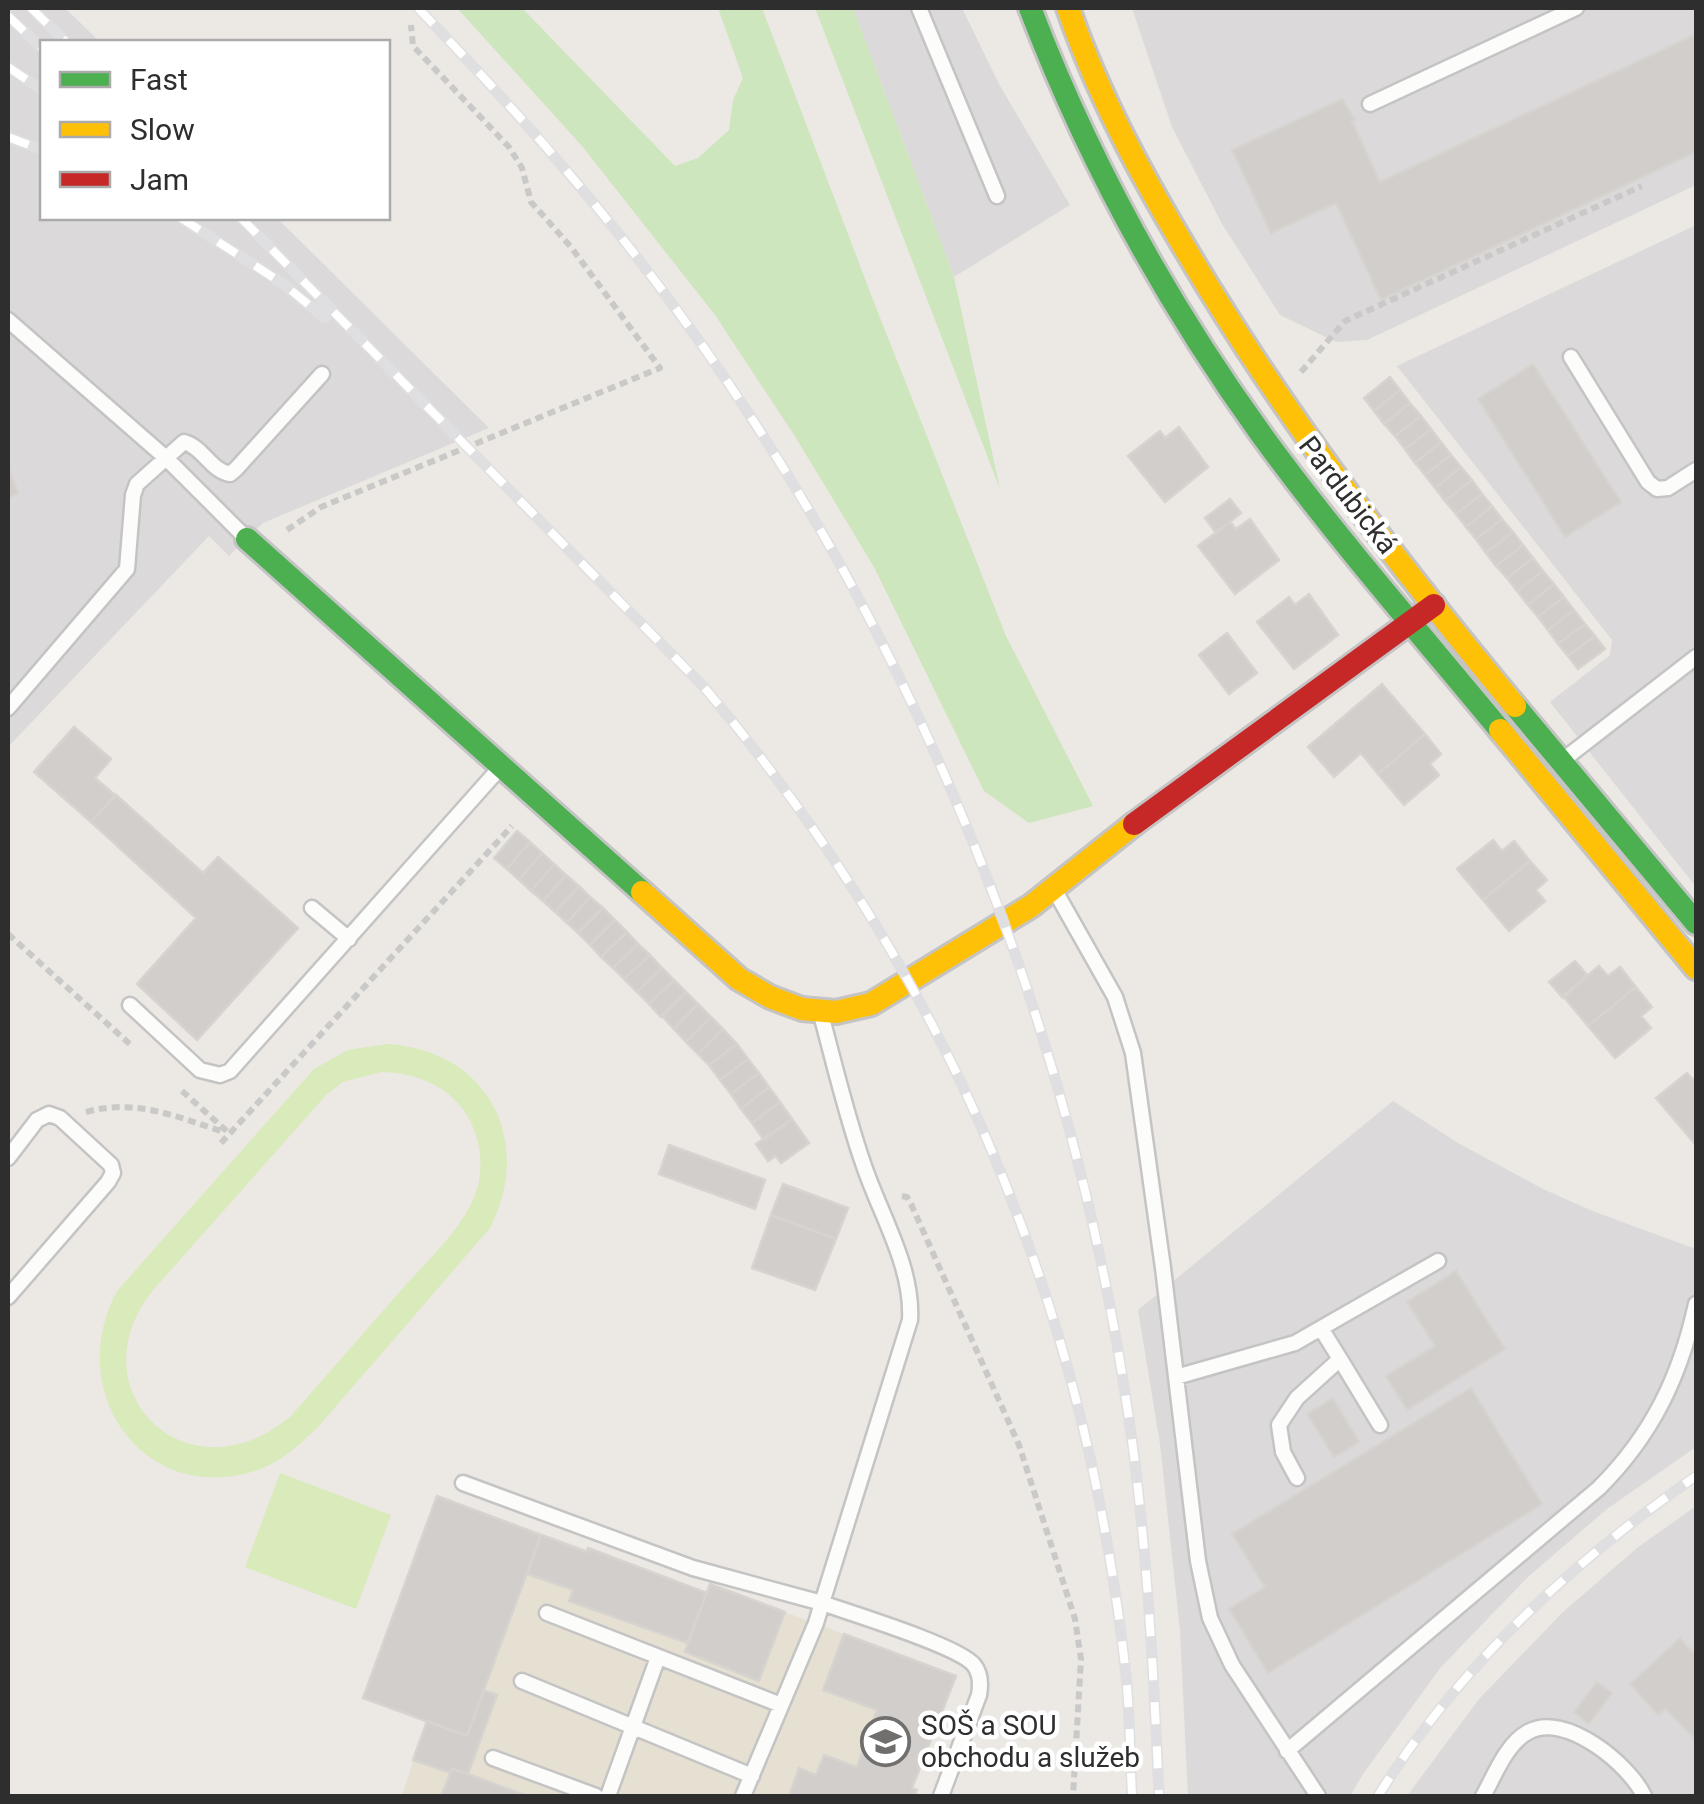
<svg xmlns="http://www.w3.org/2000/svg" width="1704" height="1804" font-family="Roboto,sans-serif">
	<rect width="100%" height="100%" fill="#ece8e4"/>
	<path fill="#dcd9db" d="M8 8H65L100 42H42V218H277L489 428 263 523 229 556 209 536 8 747Z
		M853 8H962L999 84 1070 205 954 277Z
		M1132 8H1696V185L1367 340 1336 342 1280 315 1222 224 1172 127Z
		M1696 225V887L1550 702 1610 655 1612 640 1397 366Z
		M1393 1101 1458 1143 1545 1190 1595 1212 1696 1249V1447L1607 1509 1529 1576 1441 1667 1363 1774 1350 1796H1188L1180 1631 1160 1444 1138 1310Z
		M1696 1506V1796H1407L1479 1699 1563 1612 1637 1548Z"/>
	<path fill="#e6e0d3" d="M437 1496 706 1592 710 1584 956 1676 912 1787 917 1790 914 1796H402L426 1721 362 1698Z"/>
	<path fill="#cee6be" d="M457 8H522L675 166 698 158 729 130 733 100 743 78 718 8H762L875 305 1006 636 1093 806 1029 823 984 791 874 567 796 438 715 315 582 146Z
		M815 8H853L954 277 1000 489Z"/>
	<path fill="#d9eabb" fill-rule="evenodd" d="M387 1044C487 1050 535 1139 490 1228L319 1426C302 1442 285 1459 263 1468 150 1512 61 1396 117 1291L314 1069 348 1050ZM381 1072C413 1073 441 1082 462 1108 479 1130 485 1163 477 1189 465 1227 429 1259 403 1288 366 1331 328 1373 291 1416 187 1504 72 1388 154 1289L327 1094 343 1082Z
		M280 1473 391 1515 356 1609 245 1567Z"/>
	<path fill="#d1cecb" stroke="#d7d4d0" stroke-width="2.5" d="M1696 34V152L1381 300 1336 203 1271 233 1232 150 1342 99 1355 120 1352 121 1380 182Z
		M1533 364 1621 502 1565 537 1478 399Z
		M1390 377 1400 390 1374 411 1364 398Z
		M1400 390 1410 403 1384 424 1374 411Z
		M1410 403 1421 416 1395 436 1384 424Z
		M1421 416 1431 429 1405 449 1395 436Z
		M1179 427 1208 467 1165 502 1128 456 1160 431 1165 438Z
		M1431 429 1441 442 1415 463 1405 449Z
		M1441 442 1451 455 1425 475 1415 463Z
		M1451 455 1461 467 1435 488 1425 475Z
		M8 467 18 493 8 498Z
		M1461 467 1472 480 1445 501 1435 488Z
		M1472 480 1482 494 1456 514 1445 501Z
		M1482 494 1492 506 1466 527 1456 514Z
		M1230 499 1241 513 1216 533 1205 518Z
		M1492 506 1502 519 1476 539 1466 527Z
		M1250 519 1279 560 1235 594 1198 546 1230 522 1236 529Z
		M1502 519 1513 532 1486 553 1476 539Z
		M1513 532 1523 545 1496 566 1486 553Z
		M1523 545 1533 558 1507 578 1496 566Z
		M1533 558 1543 571 1517 591 1507 578Z
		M1543 571 1554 584 1528 605 1517 591Z
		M1554 584 1564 597 1538 617 1528 605Z
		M1309 594 1338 635 1294 669 1257 622 1289 597 1295 605Z
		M1564 597 1574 610 1548 630 1538 617Z
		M1574 610 1585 624 1558 644 1548 630Z
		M1585 624 1595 636 1568 656 1558 644Z
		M1227 633 1257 673 1229 694 1199 655Z
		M1595 636 1605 649 1578 669 1568 656Z
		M1382 684 1425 734 1378 774 1361 753 1334 777 1308 747Z
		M74 727 111 759 95 778 115 795 91 822 34 772Z
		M1425 734 1441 754 1430 764 1439 775 1404 805 1378 774Z
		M116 795 203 873 218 857 298 928 197 1040 137 984 196 918 91 822Z
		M517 831 530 842 507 869 494 858Z
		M1493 840 1502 851 1514 841 1530 861 1483 900 1457 869Z
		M530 842 542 853 519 880 507 869Z
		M542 853 554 864 531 891 519 880Z
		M1530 861 1547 880 1536 890 1545 901 1509 931 1483 900Z
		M554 864 566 875 543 901 531 891Z
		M566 875 579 886 555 912 543 901Z
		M579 886 590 897 567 923 555 912Z
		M590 897 603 908 578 933 567 923Z
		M603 908 615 920 590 945 578 933Z
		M615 920 627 932 601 957 590 945Z
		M627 932 638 944 613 968 601 957Z
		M638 944 650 955 624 979 613 968Z
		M650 955 662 968 637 992 624 979Z
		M1575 961 1587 975 1563 998 1549 982Z
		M1599 966 1608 976 1620 967 1636 987 1588 1026 1563 996Z
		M662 968 674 980 649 1004 637 992Z
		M674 980 686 992 661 1017 649 1004Z
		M1636 987 1652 1007 1641 1016 1651 1028 1615 1058 1588 1026Z
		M686 992 698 1004 674 1029 662 1016Z
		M698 1004 711 1017 686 1042 674 1029Z
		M711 1017 723 1029 698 1054 686 1042Z
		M723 1029 737 1044 709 1065 698 1054Z
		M737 1044 748 1059 720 1080 709 1065Z
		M748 1059 759 1073 731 1094 720 1080Z
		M759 1073 769 1087 741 1109 731 1094Z
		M1687 1073 1693 1080 1696 1077V1141L1694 1143 1656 1098Z
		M769 1087 780 1102 752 1123 741 1109Z
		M780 1102 792 1119 764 1140 752 1123Z
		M792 1119 809 1143 781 1163 776 1156 768 1161 756 1144Z
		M669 1145 765 1180 755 1209 659 1174Z
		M783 1184 848 1208 836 1239 771 1215Z
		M771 1215 836 1239 815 1290 752 1268Z
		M1456 1271 1505 1349 1407 1410 1386 1376 1435 1346 1407 1302Z
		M1471 1388 1542 1504 1268 1673 1229 1609 1265 1587 1232 1534Z
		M1333 1398 1359 1442 1334 1457 1307 1414Z
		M437 1496 541 1535 467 1736 363 1698Z
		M541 1535 587 1552 588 1548 707 1593 687 1643 569 1601 573 1590 527 1574Z
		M710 1584 785 1612 759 1681 685 1652Z
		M844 1634 956 1676 912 1788 917 1790 914 1796H789L799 1768 816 1775 824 1755 857 1767 877 1710 823 1690Z
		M1680 1638 1696 1656V1736L1694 1738 1666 1709 1658 1715 1630 1684Z
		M1597 1682 1612 1693 1589 1724 1574 1712Z
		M484 1690 497 1695 468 1774 452 1769 450 1773 413 1760 427 1721 467 1736Z
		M452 1769 468 1774 527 1796H441Z"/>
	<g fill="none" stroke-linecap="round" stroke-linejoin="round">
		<defs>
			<path id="lane" d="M919 8 997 196
				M1370 104 1576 8
				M8 320 166 458 184 442C203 447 211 471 230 474L236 469 322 374
				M1571 357 1648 482 1657 489 1668 488 1696 470
				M8 708 127 569 133 495 137 484 166 458 245 537
				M1563 760 1696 657
				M1054 889 1115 997 1133 1053 1163 1268 1198 1561 1210 1618 1232 1665 1318 1796
				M312 908 349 939
				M130 1005 200 1070 220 1075 230 1071 498 770
				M8 1158 37 1120 49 1114 60 1118 111 1165 113 1173 108 1182 8 1297
				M1322 1330 1340 1359
				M1176 1377 1295 1343 1438 1261
				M1297 1478 1283 1452 1279 1425 1297 1398 1340 1359 1380 1425
				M463 1483 693 1568 822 1603 910 1320C913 1267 881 1216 864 1166 847 1118 835 1067 822 1018
				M547 1613 781 1705
				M522 1681 752 1776
				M1287 1751 1599 1488C1652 1435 1680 1377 1696 1304
				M493 1758 596 1796
				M608 1796 658 1657
				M743 1796 816 1623 822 1603C850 1613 959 1646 974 1665 981 1674 981 1684 979 1695L941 1796
				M1483 1796C1495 1775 1506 1744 1528 1732 1565 1711 1630 1765 1644 1796"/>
			<path id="fast" d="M1030 8C1088 160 1166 302 1261 434 1335 536 1419 632 1500 730
				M247 539 642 892
				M1515 706 1696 923"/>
			<path id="slow" d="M1068 8C1102 107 1153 196 1207 285 1298 434 1404 572 1515 706
				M1500 730 1696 968
				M642 892 739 979 770 997 802 1009 836 1012 871 1004 1031 906 1134 824"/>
			<path id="jam" d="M1134 824 1434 605"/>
		</defs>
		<use href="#lane" stroke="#c5c4c5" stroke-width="19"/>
		<use href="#fast" stroke="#c5c4c5" stroke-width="28"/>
		<use href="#slow" stroke="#c5c4c5" stroke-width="28"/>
		<use href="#jam" stroke="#c5c4c5" stroke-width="28"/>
		<path stroke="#c9c9c8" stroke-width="6" stroke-dasharray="8 5" stroke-linecap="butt" d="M1301 372 1345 321 1642 186
			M287 530 321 507 660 368 571 247 531 202 522 168 509 147 413 46 411 25
			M8 934 132 1046
			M182 1091 230 1134
			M86 1112C136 1098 177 1117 224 1132
			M221 1143 512 826
			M902 1196 907 1197 911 1204 1019 1445 1075 1619 1081 1659 1073 1796"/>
		<use href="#lane" stroke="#fcfcfb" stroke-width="14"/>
		<use href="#fast" stroke="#4caf50" stroke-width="22"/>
		<use href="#slow" stroke="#ffc107" stroke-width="22"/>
		<use href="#jam" stroke="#c62828" stroke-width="22"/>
		<defs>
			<path id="rail" d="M31 8 66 42
				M418 8C492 85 563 163 629 247 901 594 1075 1011 1133 1448 1148 1563 1154 1681 1159 1796
				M8 16 42 48
				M8 67 42 90
				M8 137 42 150
				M181 218 282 283 325 318
				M241 218 703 686C947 975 1085 1300 1126 1675 1130 1715 1130 1756 1132 1796
				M1378 1796C1458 1667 1572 1562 1696 1476"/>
		</defs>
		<use href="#rail" stroke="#dfdfe1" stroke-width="11"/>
		<use href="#rail" stroke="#fff" stroke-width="8" stroke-dasharray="22" stroke-linecap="butt"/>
	</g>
	<defs>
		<symbol id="school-ring" viewBox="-11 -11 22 22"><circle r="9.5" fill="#fff" stroke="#706f6e" stroke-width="1.5"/><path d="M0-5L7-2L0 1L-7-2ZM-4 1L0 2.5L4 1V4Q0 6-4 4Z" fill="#706f6e"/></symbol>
	</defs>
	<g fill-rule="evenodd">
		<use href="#school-ring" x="858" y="1714" width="55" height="55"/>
	</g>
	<g text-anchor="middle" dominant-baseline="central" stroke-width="9" stroke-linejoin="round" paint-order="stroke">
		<g font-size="28" fill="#2e2e2e" stroke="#fff">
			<text transform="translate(1348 495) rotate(52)">Pardubická</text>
		</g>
		<g font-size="28" fill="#2e2e2e" stroke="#fff" text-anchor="start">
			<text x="921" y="1725">SOŠ a SOU<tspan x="921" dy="32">obchodu a služeb</tspan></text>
		</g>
	</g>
	<rect width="1704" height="1804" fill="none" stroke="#2e2e2e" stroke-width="20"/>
	<rect x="40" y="40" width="350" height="180" fill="#ffffff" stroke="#ababab" stroke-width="2.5"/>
	<rect x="60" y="72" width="50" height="15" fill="#4caf50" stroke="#ababab" stroke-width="2.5"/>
	<text x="130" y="90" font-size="30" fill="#2e2e2e">Fast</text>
	<rect x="60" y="122" width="50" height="15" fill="#ffc107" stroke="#ababab" stroke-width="2.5"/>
	<text x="130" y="140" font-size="30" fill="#2e2e2e">Slow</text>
	<rect x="60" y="172" width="50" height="15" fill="#c62828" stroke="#ababab" stroke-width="2.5"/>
	<text x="130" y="190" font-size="30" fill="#2e2e2e">Jam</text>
</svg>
